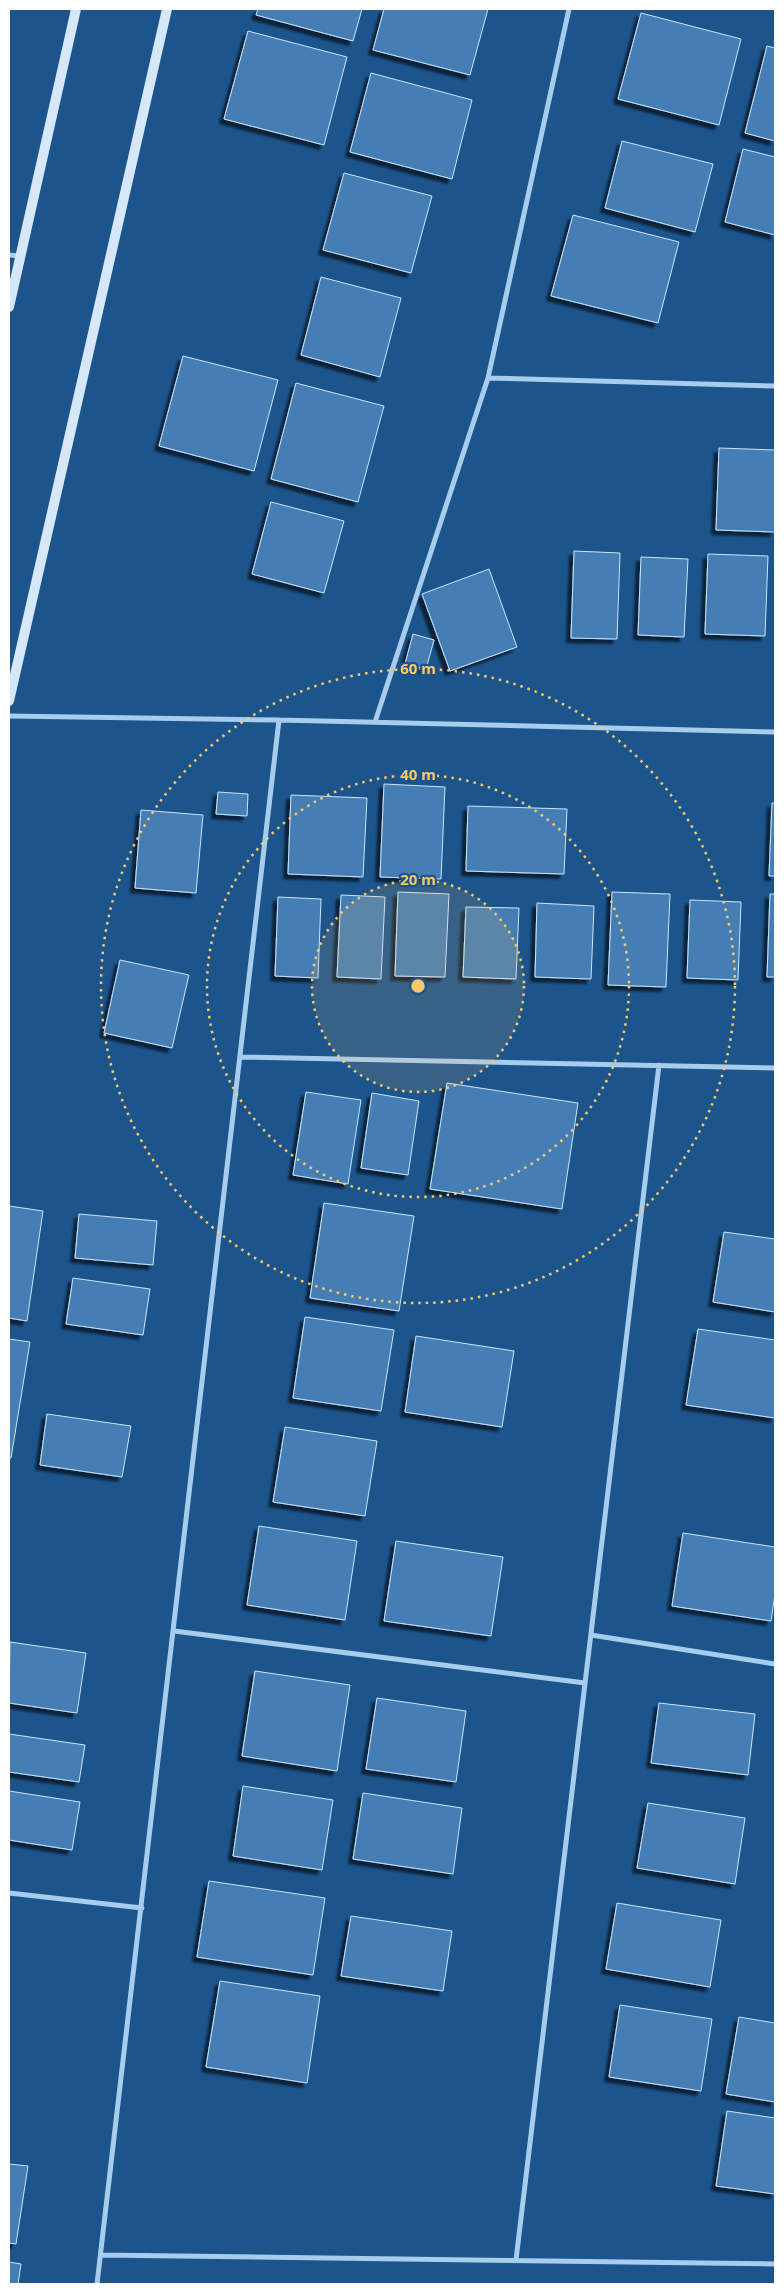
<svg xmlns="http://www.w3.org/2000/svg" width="784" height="2293" font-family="'Noto Sans',sans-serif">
	<defs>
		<filter id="shadow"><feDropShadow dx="-4.5" dy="4.5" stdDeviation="1" flood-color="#0009"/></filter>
	</defs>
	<rect width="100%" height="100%" fill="#1c548c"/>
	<path fill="#447eb4" stroke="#cee4f9" filter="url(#shadow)" d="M258 9H362L353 41 256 15Z
		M384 9H488L470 75 373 50Z
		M641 13 741 39 719 125 618 99Z
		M248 31 347 57 324 145 224 119Z
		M767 46 775 48V141L745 133Z
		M371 73 472 100 452 179 350 152Z
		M622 141 713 164 695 232 605 208Z
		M743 149 775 157V235L725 222Z
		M344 173 432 196 411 273 323 250Z
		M573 215 679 242 658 323 551 296Z
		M321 277 401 298 380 377 301 355Z
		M183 356 278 380 254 471 159 446Z
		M296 383 384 406 358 502 271 479Z
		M719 448 775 450V532L716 530Z
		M271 502 344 521 324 593 252 574Z
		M574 551 620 553 617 639 571 638Z
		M708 554 768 556 765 636 705 634Z
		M641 557 688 559 684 637 638 635Z
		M489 569 517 647 450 671 422 594Z
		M413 634 434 640 426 669 405 664Z
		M384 784 445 787 441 879 380 877Z
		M218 792 248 794 247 816 216 814Z
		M291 795 367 798 363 877 288 874Z
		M772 803H775V876H769Z
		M468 806 567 809 564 874 466 871Z
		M141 810 203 815 196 893 135 888Z
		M398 892 449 894 445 977 395 976Z
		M612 892 670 894 666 987 608 985Z
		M770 894H775V977H767Z
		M341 895 385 897 381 979 337 977Z
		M278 897 321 899 318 978 275 976Z
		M690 900 741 902 738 980 687 978Z
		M537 903 594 906 591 979 535 977Z
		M466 907 519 908 516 979 463 977Z
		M120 960 189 975 172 1048 104 1033Z
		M447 1083 578 1103 562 1209 430 1189Z
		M306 1092 361 1100 348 1184 293 1175Z
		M372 1093 419 1101 408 1175 361 1168Z
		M324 1203 414 1216 399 1311 310 1298Z
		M9 1206 43 1211 27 1321 9 1318Z
		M79 1214 157 1221 153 1265 75 1258Z
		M724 1232 775 1239V1312L713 1302Z
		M73 1278 150 1289 143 1335 66 1324Z
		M305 1317 394 1330 381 1411 293 1398Z
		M698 1329 775 1340V1418L686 1405Z
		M416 1336 514 1351 502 1427 405 1412Z
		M9 1339 30 1342 11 1458H9Z
		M47 1414 131 1426 122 1477 40 1465Z
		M285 1427 377 1441 365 1516 273 1502Z
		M259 1526 357 1541 345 1620 247 1605Z
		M683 1533 775 1547V1594L771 1621 672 1606Z
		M396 1541 503 1557 491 1636 384 1621Z
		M10 1642 86 1653 77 1713 9 1703Z
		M255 1671 350 1685 337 1771 242 1756Z
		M377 1698 466 1711 456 1782 366 1769Z
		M659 1703 755 1714 748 1775 651 1763Z
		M9 1734 85 1745 79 1782 9 1772Z
		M243 1786 333 1800 322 1870 233 1856Z
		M9 1791 80 1802 72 1850 9 1840Z
		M363 1793 462 1808 453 1874 353 1859Z
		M648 1803 745 1818 735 1884 637 1868Z
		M209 1881 325 1898 313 1975 197 1957Z
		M617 1903 721 1920 710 1987 606 1969Z
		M351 1916 452 1931 443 1991 341 1976Z
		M220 1981 320 1996 307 2083 206 2067Z
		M620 2005 712 2019 701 2091 609 2077Z
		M739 2017 775 2023V2102L726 2094Z
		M727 2111 775 2118V2194L716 2186Z
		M9 2164 28 2166 16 2244 9 2243Z
		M9 2262 21 2264 18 2284H9Z"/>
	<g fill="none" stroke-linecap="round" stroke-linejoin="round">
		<path stroke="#a8cced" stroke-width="5" d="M9 255 19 256
			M488 378 775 386
			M9 716 279 720 775 732
			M375 722 488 378 569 9
			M240 1057 775 1068
			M174 1631 585 1683
			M591 1635 775 1664
			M9 1893 142 1908
			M101 2255 775 2264
			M516 2260 659 1065
			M97 2284 279 720"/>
		<path stroke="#d5e7f9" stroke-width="10" d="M9 307 76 9
			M9 701 167 9"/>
	</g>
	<circle cx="418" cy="986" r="106" fill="#fdc866" fill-opacity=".12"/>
	<g fill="none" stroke="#fdc866" stroke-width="2.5" stroke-dasharray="2.5 5">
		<circle cx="418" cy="986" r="106"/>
		<circle cx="418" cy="986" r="211"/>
		<circle cx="418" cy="986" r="317"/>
	</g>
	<circle cx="418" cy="986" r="8" fill="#fdc866" stroke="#1c548c" stroke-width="2.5"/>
	<g font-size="15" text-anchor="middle" font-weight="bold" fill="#fdc866" stroke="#1c548c" stroke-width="4.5" stroke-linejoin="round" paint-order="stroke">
		<text x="418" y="674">60 m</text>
		<text x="418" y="780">40 m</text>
		<text x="418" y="885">20 m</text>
	</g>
	<rect width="784" height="2293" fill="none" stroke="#ffffff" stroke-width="20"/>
</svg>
